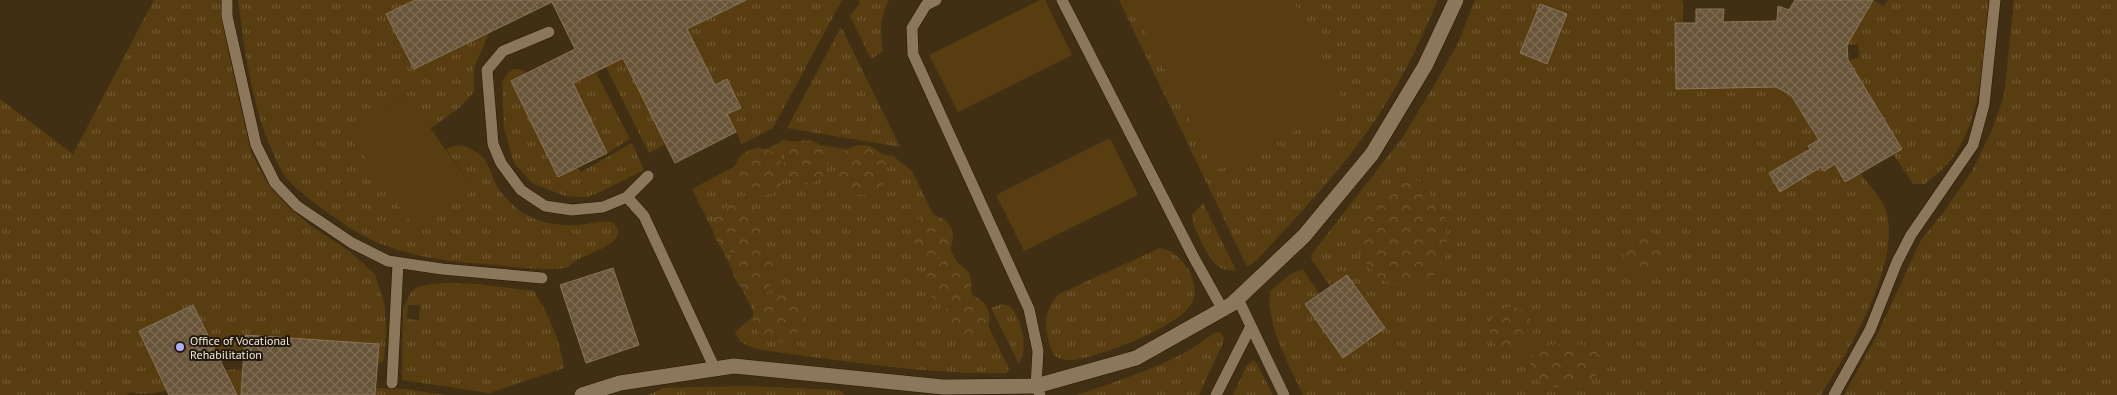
<svg xmlns="http://www.w3.org/2000/svg" width="2117" height="395" font-family="'PT Sans',sans-serif">
	<defs>
		<pattern id="grass-tufts" width="24" height="20" patternUnits="userSpaceOnUse" patternTransform="scale(1.25)"><rect width="24" height="20" fill="#583d11"/><path d="M3 7l-1-3M5 7V3M7 7l1-3M15 17l-1-3M17 17v-4M19 17l1-3" fill="none" stroke="#715933"/></pattern>
		<pattern id="forest-crowns" width="20" height="18" patternUnits="userSpaceOnUse" patternTransform="scale(1.25)"><rect width="20" height="18" fill="#583d11"/><path d="M2 6a3 3 0 1 1 6 0M12 15a3 3 0 1 1 6 0" fill="none" stroke="#715933"/></pattern>
		<pattern id="building-cross-hatch" width="8" height="8" patternUnits="userSpaceOnUse" patternTransform="scale(1.25)"><rect width="8" height="8" fill="#685438"/><path d="M0 0l8 8M0 8l8-8" fill="none" stroke="#7e6d54"/></pattern>
	</defs>
	<rect width="100%" height="100%" fill="#412f13"/>
	<path fill="url(#grass-tufts)" fill-rule="evenodd" d="M154 0H221L223 24 229 55 251 152 267 182 290 208 311 226 349 251 375 274 385 306 386 333 384 360 377 365 378 344 246 335 244 359 230 358 221 363 193 305 139 331 167 390C156 394 141 395 130 392L127 395H0V99L73 154Z
		M238 0H415L387 14 414 69 489 33 474 68V92L459 108 430 129 407 95 349 136 474 190 446 149C455 145 461 144 471 149 491 159 488 171 498 188 506 200 520 213 533 218 546 224 563 226 578 225 590 224 600 220 612 222 636 242 583 254 574 262 572 263 570 266 568 267 556 272 500 266 485 264 451 262 414 257 381 244 360 236 339 221 320 207 307 197 290 185 282 171 253 119 246 58 238 0Z
		M746 0H842L773 128 742 144 727 114 741 107 727 79 715 85 690 35 667 47 671 23 691 27Z
		M859 0H889C880 16 880 33 883 51L871 59 850 16 860 3Z
		M1119 0H1438C1423 35 1407 69 1387 102 1351 160 1303 210 1257 260L1247 267Z
		M1475 0H1683V23L1675 24 1676 89 1776 87 1791 95 1819 140 1808 146 1805 152 1770 173 1781 192 1821 166 1835 164 1845 181 1860 173C1868 184 1882 198 1886 211 1902 263 1848 352 1821 395H1303C1289 363 1266 327 1270 291L1289 275 1303 269 1319 294 1305 304 1343 357 1384 328 1347 275 1330 286 1312 260 1311 255 1402 138 1432 89 1458 43ZM1540 4 1567 14 1547 64 1520 53Z
		M1873 0 1884 6 1888 0H1989C1983 51 1984 114 1953 157 1946 167 1935 175 1925 184H1913L1893 154 1902 148 1848 60 1859 58 1858 44 1847 45Z
		M2014 0H2117V395H1844L1877 335 1921 240 1942 214 1972 171 1991 132 2004 96Z
		M841 27 900 147 787 128Z
		M621 52 665 144 649 153 603 61Z
		M514 69 522 70 526 73 511 81 558 176 577 167 581 172 632 143 644 170 600 192 587 197 565 196 532 183 514 163 504 128 502 82 508 73Z
		M596 72 630 139 607 153 573 83Z
		M784 140 893 156 912 171 1009 368 1007 373C927 375 848 361 769 351 756 349 739 346 735 332L755 315 692 189Z
		M1203 203 1236 270C1229 271 1222 270 1217 265 1208 258 1192 226 1192 215Z
		M1160 248C1174 251 1181 258 1189 271 1194 280 1197 293 1192 303 1179 327 1099 357 1073 360 1066 361 1060 358 1054 356 1045 333 1040 314 1059 294Z
		M449 283 479 284 534 291C549 316 560 339 564 368L489 393 402 380 403 309C406 304 407 299 410 294 416 283 438 284 449 283ZM408 305H420L419 320 407 319Z
		M1002 304 1010 306C1022 320 1029 348 1019 364L991 308Z
		M1216 332 1221 333 1224 338 1223 343 1199 395H1076C1112 383 1150 371 1184 353 1195 347 1205 339 1216 332Z
		M1254 360 1258 366 1273 395H1233L1247 365Z
		M234 369 243 370 242 395H230L234 389 225 371Z
		M746 386 839 390 845 395H648L663 388Z
		M376 388 406 389 445 395H375Z"/>
	<path fill="url(#forest-crowns)" d="M784 162a22 22 0 1 1 44 0a22 22 0 1 1-44 0Z
		M837 170a25 25 0 1 1 50 0a25 25 0 1 1-50 0Z
		M734 173a25 25 0 1 1 50 0a25 25 0 1 1-50 0Z
		M1398 176 1423 182 1445 217 1447 254 1432 278 1406 289 1378 279 1359 254 1365 208Z
		M740 203C762 208 768 228 755 246 790 252 780 299 748 290 742 289 737 284 735 278 730 269 734 260 739 253 705 251 704 207 740 203Z
		M909 237a22 22 0 1 1 44 0a22 22 0 1 1-44 0Z
		M1623 253a22 22 0 1 1 44 0a22 22 0 1 1-44 0Z
		M947 260C965 262 978 278 968 295 977 296 985 301 988 310 1001 349 929 349 948 305 920 300 919 266 947 260Z
		M753 317a25 25 0 1 1 50 0a25 25 0 1 1-50 0Z
		M1489 329a22 22 0 1 1 44 0a22 22 0 1 1-44 0Z
		M1552 344H1559L1568 349C1613 327 1610 395 1565 386 1531 395 1515 351 1552 344Z"/>
	<path fill="#583d11" d="M1040 0H1045L1072 55 958 112 929 55Z
		M1130 0H1293L1346 105 1215 171Z
		M407 95 474 190 416 230 349 135Z
		M1110 138 1138 195 1024 251 996 195Z"/>
	<path fill="url(#building-cross-hatch)" stroke="#8a7558" d="M415 0H746L687 29 715 85 727 79 741 108 727 114 736 132 675 163 623 58 573 83 607 153 558 177 511 81 575 49 552 2 414 69 386 14Z
		M1795 0H1873L1847 45 1848 60 1902 149 1845 182 1835 164 1824 171 1821 167 1780 192 1769 173 1810 149 1808 146 1819 140 1791 95 1776 87 1676 89 1675 23H1696V9H1724L1723 22 1777 21 1778 6 1789 10Z
		M1540 4 1567 14 1547 64 1520 53Z
		M613 268 639 345 586 363 560 285Z
		M1347 275 1385 328 1343 358 1305 304Z
		M193 305 237 395H169L139 331Z
		M245 335 379 344 375 395H241Z"/>
	<g fill="none" stroke-linecap="round" stroke-linejoin="round">
		<defs>
			<path id="lane" d="M227 0V16L256 145 275 183 297 206 352 243 388 261 442 269 542 278
				M936 0 926 5 912 28 913 54 1029 309 1038 351 1036 386 1040 395
				M1062 0 1193 256 1223 310
				M549 32 503 51 487 70 493 144 501 163 521 190 545 206 572 210 603 207 627 197 644 216 715 369
				M627 197 648 176
				M1238 299 1284 395
				M392 383 398 263
				M1216 395 1251 326
				M1834 395 1870 330 1897 262 1911 235 1973 145 1984 105 1995 0"/>
			<path id="street" d="M582 395 620 383 734 366 943 387 1036 386 1136 358 1232 304 1304 236 1372 154 1425 66 1456 0"/>
		</defs>
		<use href="#lane" stroke="#271600" stroke-width="12"/>
		<use href="#street" stroke="#271600" stroke-width="16"/>
		<use href="#lane" stroke="#8c775a" stroke-width="11"/>
		<use href="#street" stroke="#8c775a" stroke-width="15"/>
	</g>
	<circle fill="#b0adfa" stroke="#21190d" stroke-width="2" cx="180" cy="347" r="5"/>
	<g text-anchor="middle" dominant-baseline="central" stroke-width="4" stroke-linejoin="round" paint-order="stroke">
		<g font-size="12" fill="#f4e8d8" stroke="#21190d" text-anchor="start">
			<text x="190" y="340">Office of Vocational<tspan x="190" dy="14">Rehabilitation</tspan></text>
		</g>
	</g>
</svg>
